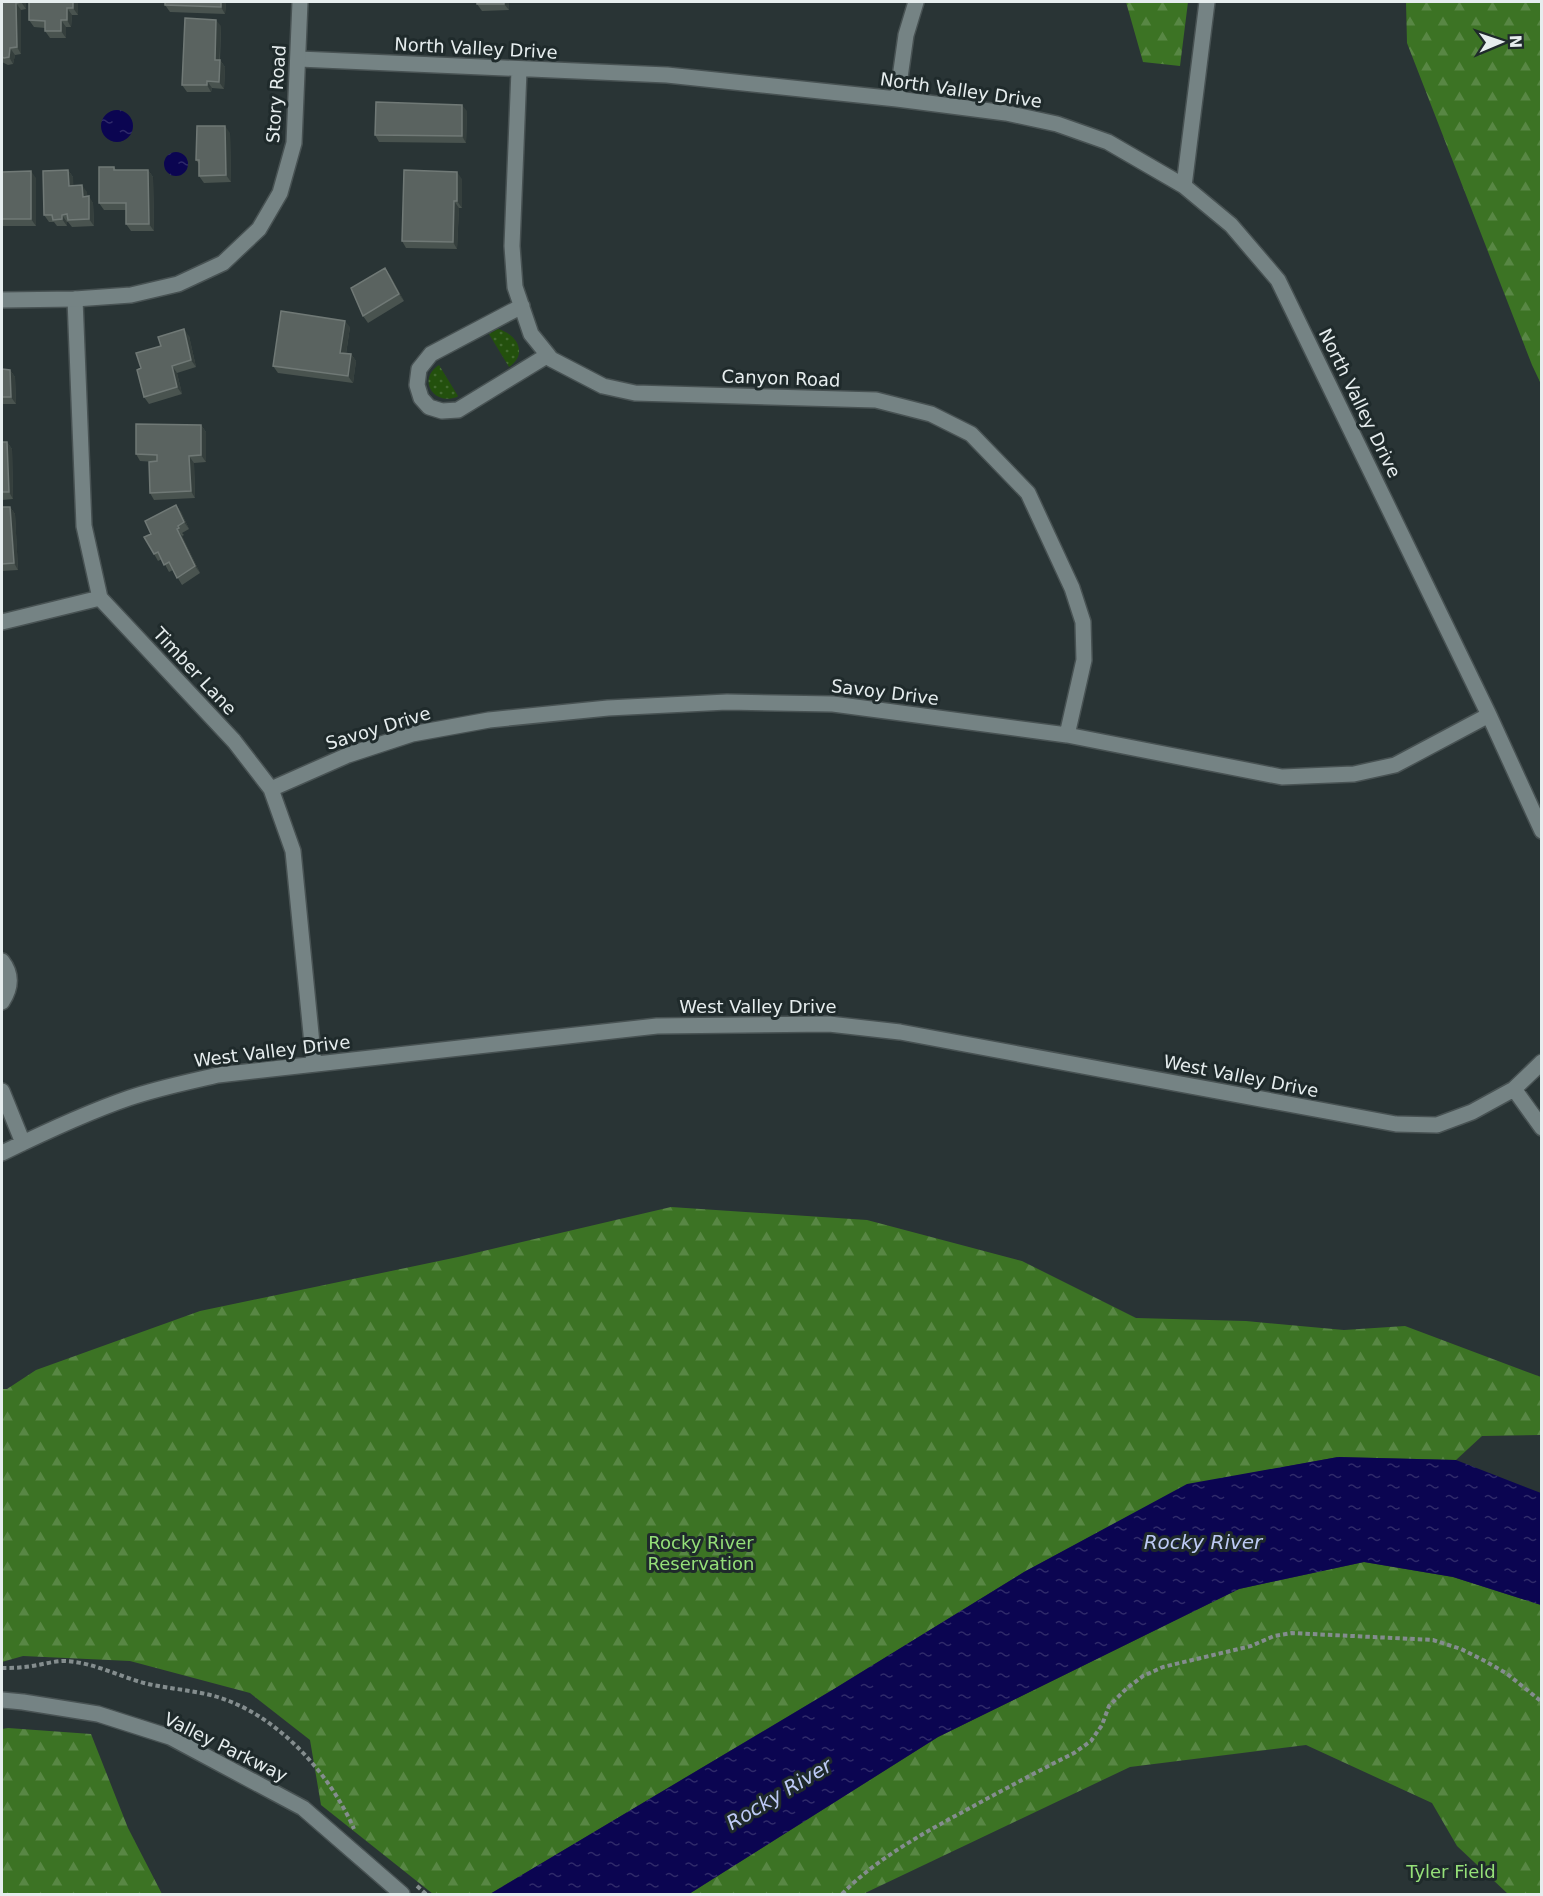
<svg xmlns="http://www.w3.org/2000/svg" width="1543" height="1896" font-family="'DejaVu Sans',sans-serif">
	<defs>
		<pattern id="grass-dots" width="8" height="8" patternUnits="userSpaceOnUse" patternTransform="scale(1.5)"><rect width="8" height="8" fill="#23500d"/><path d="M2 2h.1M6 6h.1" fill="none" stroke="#436a31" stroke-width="1.8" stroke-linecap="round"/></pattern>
		<pattern id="forest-firs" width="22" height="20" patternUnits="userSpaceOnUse" patternTransform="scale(1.5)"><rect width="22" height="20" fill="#3c7324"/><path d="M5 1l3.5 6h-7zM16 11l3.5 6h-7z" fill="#588744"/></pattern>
		<pattern id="water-ripples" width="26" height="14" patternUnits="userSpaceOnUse" patternTransform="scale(1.5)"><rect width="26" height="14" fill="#0b0551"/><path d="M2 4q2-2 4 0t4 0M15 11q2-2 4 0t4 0" fill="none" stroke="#2f2a6a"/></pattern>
	</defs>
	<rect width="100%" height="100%" fill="#293435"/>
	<path fill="url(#grass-dots)" d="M498 329C516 334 529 353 509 367L489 334Z
		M439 365 458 396 457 397C433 406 417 379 439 365Z"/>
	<path fill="url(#forest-firs)" d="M1126 2H1188L1180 66 1143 62Z
		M1406 2H1541V384L1532 365 1407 43Z
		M671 1207 867 1220 1022 1261 1136 1318 1246 1321 1344 1330 1405 1326 1541 1377V1435L1482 1436 1456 1460 1338 1457 1187 1485 1024 1572 834 1689 490 1894H433L321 1805 310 1740 250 1693 130 1661 23 1656 2 1662V1389H7L36 1370 200 1311 458 1257Z
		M1364 1562 1453 1577 1541 1605V1894H1508L1457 1846 1432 1803 1306 1745 1130 1767 863 1894H689L938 1737 1239 1589Z
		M8 1728 91 1734 128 1828 162 1894H2V1729Z"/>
	<path fill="url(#water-ripples)" d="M101 126a16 16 0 1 1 32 0a16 16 0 1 1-32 0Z
		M164 164a12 12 0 1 1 24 0a12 12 0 1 1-24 0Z
		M1338 1457 1456 1460 1541 1493V1605L1453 1577 1364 1562 1239 1589 938 1737 689 1894H490L834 1689 1024 1572 1187 1484Z"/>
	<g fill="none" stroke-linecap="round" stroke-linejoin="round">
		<defs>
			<path id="street" d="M299 59 667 75 897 99 1006 113 1057 124 1108 142 1184 186 1231 225 1278 280 1489 715 1542 831
				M519 70 512 246 515 287 531 334 548 355 551 359 603 386 635 393 876 400 931 414 971 434 1028 493 1072 588 1083 622 1084 660 1067 735
				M897 99 906 35 916 2
				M1184 186 1207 2
				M75 299 84 526 100 598 234 741 271 789 293 851 314 1064
				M522 306 431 354 419 369 417 385 421 398 429 407 442 411 458 410 548 355
				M2 622 100 598
				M271 789 348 755 412 734 489 720 608 708 727 702 833 704 1067 735 1282 777 1354 774 1395 765 1489 715
				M2 961C12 974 11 988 2 1002
				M1514 1089 1542 1128
				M2 1091 23 1143
				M2 1153C43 1133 85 1113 129 1098 158 1088 188 1082 218 1075L657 1026 829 1024 900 1032 1396 1124 1437 1125 1472 1112 1514 1089 1542 1062"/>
			<path id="secondary" d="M2 300 75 299 131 295 178 284 223 263 259 229 280 193 294 143 300 2
				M2 1700 23 1702 98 1714 170 1737 303 1808 402 1894"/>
		</defs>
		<use href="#street" stroke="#485253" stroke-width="18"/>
		<use href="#secondary" stroke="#485253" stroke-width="18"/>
		<path stroke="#848d8e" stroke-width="4" stroke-dasharray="4.5 3" stroke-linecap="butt" d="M2 1668C9 1668 17 1668 24 1667 38 1666 51 1661 65 1661 92 1662 118 1676 144 1683 172 1690 202 1690 229 1701 283 1722 331 1776 354 1829
			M417 1886 426 1894
			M842 1894C877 1858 924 1833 968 1809 1003 1790 1038 1771 1074 1753L1091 1741 1102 1725 1109 1706 1126 1689 1143 1676 1163 1667 1251 1646 1274 1636 1292 1633 1433 1640 1461 1649 1483 1660 1506 1673 1542 1702"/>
		<use href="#street" stroke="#758384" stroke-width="15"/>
		<use href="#secondary" stroke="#758384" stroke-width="15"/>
	</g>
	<path fill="#49534f" d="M2 2H26V9L21 10V54L15 55 13 64 8 65 2 62Z
		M78 2V15H72L71 27H66V38H50L45 31V28L34 27 29 20Z
		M226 2 225 14 170 12 165 5Z
		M509 2V10L482 11 477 4Z
		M221 26 220 60 225 67 224 89 212 88 211 92H187L182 85Z
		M467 111 466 143 379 142 375 135Z
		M230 133 231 182 204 183 199 176V164L196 160Z
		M114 167 116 170H148L153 177 154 231H131L126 224V210H104L99 203Z
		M68 170 73 177V186L87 192V196L93 203 94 226 72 227 68 222H67V226H57L54 222H49L44 215Z
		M2 172 36 178V226H2Z
		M462 179V208H459L457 249 406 248 402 241Z
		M390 275 404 301 368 323 363 316Z
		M350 327 346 354H351L356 361 353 383 278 373 273 366Z
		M189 336 196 367 177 373 182 394 149 404 144 397Z
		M2 369 10 370 15 377 16 404H2Z
		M201 425 206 432V462L194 463 195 498 154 500 150 493 155 462 140 461 136 454Z
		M2 442H7L12 449 13 499 2 500Z
		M176 505 181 512 189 529 182 533 184 535 182 536 200 573 182 585 173 570 169 572 162 559 158 561 154 554 151 534Z
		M2 507H10L15 514 18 570 2 571Z"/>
	<path fill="#353f3d" d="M21 2H26V9Z
		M73 2H78V15L73 8Z
		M221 2H226L225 14 221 7Z
		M504 2H509V10L504 4Z
		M16 3 21 10V54L17 47Z
		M67 8 72 15 71 27 67 20Z
		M61 20 66 27V38L61 31Z
		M216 20 221 26 219 67 215 60Z
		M10 48 15 55 13 64 9 57Z
		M220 60 225 67 224 89 219 82Z
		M207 81 212 88 211 92 207 85Z
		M462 105 467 111 466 143 462 136Z
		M225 126 230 133 231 182 226 175Z
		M68 170 73 177 74 193 69 186Z
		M148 170 153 177 154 231 149 224Z
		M31 171 36 178V226L31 219Z
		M457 172 462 179V208L457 201Z
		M82 185 87 192 88 204 83 197Z
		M89 196 93 203 94 226 89 219Z
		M454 201 459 208 457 249 453 242Z
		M62 215 67 222V226L62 219Z
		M385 268 390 275 404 301 399 294Z
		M345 321 350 327 345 360 340 353Z
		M184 329 189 336 196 367 191 360Z
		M351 354 356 361 353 383 348 376Z
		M172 366 177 373 182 394 177 387Z
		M10 370 15 377 16 404 11 397Z
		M201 425 206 432V462L201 455Z
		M7 442 12 449 13 499 9 492Z
		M189 456 194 463 195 498 191 491Z
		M176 505 181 512 189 529 184 522Z
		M10 507 15 514 18 570 14 563Z
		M177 529 182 536 200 573 195 566Z"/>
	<path fill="#5a6360" stroke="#707976" stroke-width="1.5" d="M2 2H21L16 3 17 47 10 48 9 57 4 58 2 57Z
		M29 2H73V8H67V20H61V31H45V21L29 20Z
		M165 2H221V7L165 5Z
		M477 2H504V4H477Z
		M185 18 216 20 215 60H220L219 82 207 81V85H182Z
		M376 102 462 105V136L375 135Z
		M197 126H225L226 175 199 176V160H196Z
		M99 167H114V170H148L149 224H126V203H99Z
		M68 170 69 186 82 185 83 197 89 196V219L68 220 67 214 62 215V219L53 220 52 215H44L43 171Z
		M404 170 457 172V201H454L453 242 402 241Z
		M31 171V219H2V172Z
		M385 268 399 294 363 316 351 288Z
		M281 311 345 321 340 353 351 354 348 376 273 366Z
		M184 329 191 360 172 366 177 387 144 397 137 370 141 368 136 353 161 346 158 337Z
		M2 369 10 370 11 397H2Z
		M136 424 201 425V455L189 456 191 491 150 493 149 462 157 461V455L136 454Z
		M2 442H7L9 492H2Z
		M176 505 184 522 178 526 179 528 177 529 195 566 177 578 169 562 164 565 158 552 154 554 144 537 151 534 145 521Z
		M2 507H10L14 563 2 564Z"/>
	<g text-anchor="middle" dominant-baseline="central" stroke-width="6" stroke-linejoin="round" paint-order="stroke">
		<g font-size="18" fill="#e6edee" stroke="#1f2a2b">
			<text transform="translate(476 48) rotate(3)">North Valley Drive</text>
			<text transform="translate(961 90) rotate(8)">North Valley Drive</text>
			<text transform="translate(276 94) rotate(-86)">Story Road</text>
			<text transform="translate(781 378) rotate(2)">Canyon Road</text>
			<text transform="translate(1360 403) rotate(64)">North Valley Drive</text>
			<text transform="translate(195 671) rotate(47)">Timber Lane</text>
			<text transform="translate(885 692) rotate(7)">Savoy Drive</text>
			<text transform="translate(378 728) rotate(-17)">Savoy Drive</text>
			<text x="758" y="1006">West Valley Drive</text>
			<text transform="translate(272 1051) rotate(-7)">West Valley Drive</text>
			<text transform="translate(1241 1076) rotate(11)">West Valley Drive</text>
			<text transform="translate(226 1747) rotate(26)">Valley Parkway</text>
		</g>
		<g font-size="18" fill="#95e079" stroke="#1f2a2b">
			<text x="701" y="1542">Rocky River<tspan x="701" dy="21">Reservation</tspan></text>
			<text x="1451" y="1871">Tyler Field</text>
		</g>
		<g font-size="20" font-style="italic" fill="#bdcaf5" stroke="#1f2a2b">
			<text x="1203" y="1542">Rocky River</text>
			<text transform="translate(779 1794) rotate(-31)">Rocky River</text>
		</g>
	</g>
	<rect width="1543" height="1896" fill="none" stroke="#e6edee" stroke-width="6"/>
	<g transform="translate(1501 42) rotate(88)" stroke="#1f2a2b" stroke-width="4.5" paint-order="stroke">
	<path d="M0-4.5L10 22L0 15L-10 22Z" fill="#e6edee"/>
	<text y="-9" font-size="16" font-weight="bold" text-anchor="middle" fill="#e6edee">N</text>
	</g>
</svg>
